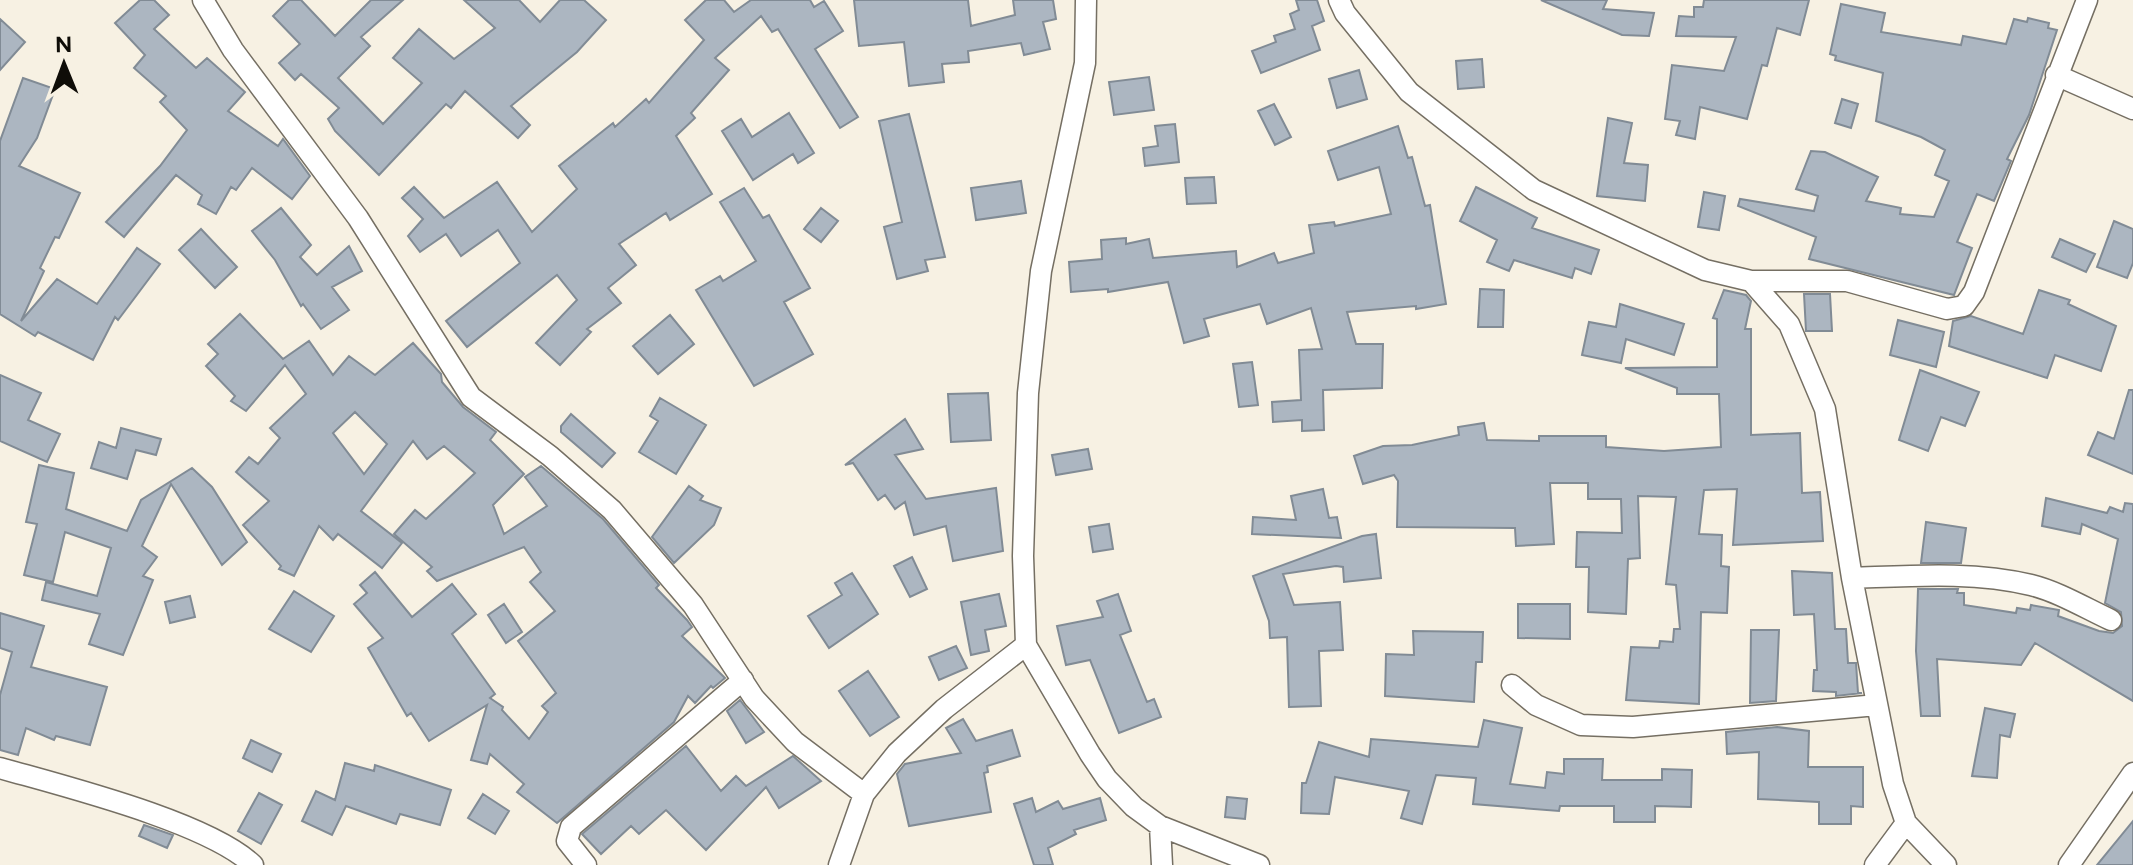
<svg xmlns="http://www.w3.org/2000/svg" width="2133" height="865" font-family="Figtree,sans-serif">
	<rect width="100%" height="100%" fill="#f7f1e3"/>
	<path fill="#acb6c1" stroke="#818b95" stroke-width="2" fill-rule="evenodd" d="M140 0H154L169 15 154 29 196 68 207 58 245 92 228 111 278 146 283 139 310 176 292 199 252 168 236 190 231 187 216 214 198 204 202 195 176 175 124 237 106 222 160 166 187 130 160 102 166 96 134 68 145 55 115 23Z
		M289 0H301L335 36 371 0H403L361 37 370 46 338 78 383 124 422 83 393 58 419 29 454 59 495 28 464 0H519L540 22 560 0H584L606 20 577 52 511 106 530 125 518 138 465 91 451 108 446 104 379 175 335 131 328 119 339 108 301 74 295 80 279 63 300 44 273 16Z
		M706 0H724L734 12 751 0H810L814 7 824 1 843 31 815 49 858 117 840 128 778 29 772 32 761 16 715 58 729 70 691 113 695 118 676 136 712 194 670 220 666 213 619 244 636 265 608 288 621 303 587 329 591 332 560 365 536 343 577 300 557 275 467 347 446 321 520 263 498 230 461 256 446 234 420 252 408 236 423 219 402 198 414 187 444 218 497 182 532 232 577 189 559 166 613 123 615 127 646 99 649 103 704 40 685 20Z
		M854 0H968L971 26 1015 15 1013 0H1053L1056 19 1043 22 1050 49 1024 55 1021 43 968 51 969 62 942 64 944 82 909 86 904 42 859 46Z
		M1296 0H1317L1324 21 1312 26 1320 50 1261 73 1252 51 1276 42 1274 36 1295 29 1290 14 1299 10Z
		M1541 0H1607L1603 9 1654 13 1649 36 1622 35Z
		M1704 0H1809L1800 35 1777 28 1767 66 1762 65 1747 119 1700 107 1695 139 1676 135 1680 121 1665 119 1672 65 1724 71 1736 37 1676 36 1679 16 1694 17V7H1703Z
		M1841 4 1885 13 1881 32 1961 45 1963 36 2006 44 2014 19 2027 22 2028 18 2049 23 2048 28 2057 30 2029 115 2007 159 2011 161 1994 201 1977 194 1957 242 1972 248 1954 295 1809 259 1816 237 1738 206 1740 199 1814 211 1818 196 1796 189 1811 151 1825 152 1878 177 1866 201 1901 208 1900 214 1934 217 1949 181 1935 175 1945 150 1921 137 1876 121 1883 73 1835 60 1836 56 1830 54Z
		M0 19 25 42 0 70Z
		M1482 59 1484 87 1458 89 1456 61Z
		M1359 70 1367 99 1337 108 1329 79Z
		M1149 77 1154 110 1114 115 1109 82Z
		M23 78 55 89 37 138 19 166 80 193 59 238 55 237 40 268 44 271 21 321 57 279 97 304 137 248 160 264 118 320 115 317 93 360 38 332 35 336 0 314V141Z
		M1842 99 1858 104 1851 128 1835 123Z
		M1274 104 1291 137 1275 145 1258 111Z
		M789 113 814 153 798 163 793 154 753 180 722 131 741 119 752 137Z
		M909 114 945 257 925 260 928 271 897 279 884 227 902 222 879 121Z
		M1608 118 1632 123 1624 163 1648 165 1645 201 1597 196Z
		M1175 124 1179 162 1145 166 1143 148 1158 146 1155 126Z
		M1398 126 1408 158 1412 157 1425 206 1430 205 1446 304 1416 309V306L1347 312 1356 344H1383L1382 388 1323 390 1324 430 1302 431V420L1273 422 1272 402 1301 400 1299 350 1322 349 1311 308 1267 324 1260 304 1204 319 1209 336 1184 343 1168 282 1108 292V289L1071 292 1069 262 1102 259 1101 240 1126 238V244L1149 239 1153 258 1236 251 1237 267 1274 253 1278 263 1314 253 1309 225 1334 222 1335 226 1391 214 1379 167 1338 180 1328 151Z
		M1214 177 1216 203 1187 204 1185 178Z
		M1021 181 1026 213 976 220 971 188Z
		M1476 187 1537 218 1532 228 1599 250 1591 274 1575 268 1572 278 1514 260 1509 271 1487 262 1497 240 1460 221Z
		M744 188 763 218 769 215 810 288 784 302 813 354 754 386 696 290 720 276 723 281 756 261 720 202Z
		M1704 192 1725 196 1719 230 1698 227Z
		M281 208 311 245 300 257 317 275 349 246 362 271 332 287 349 310 321 329 303 304 301 306 275 260 252 231Z
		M821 208 838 221 821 242 804 229Z
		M2114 221 2133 229V263L2127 278 2097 267Z
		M201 229 237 267 215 288 179 250Z
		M2060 239 2095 254 2086 272 2052 257Z
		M1480 289 1504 290 1503 327H1478Z
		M1724 290 1746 295 1751 301 1745 329H1751V435L1800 433 1802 493 1820 492 1823 541 1733 545 1737 489 1704 490 1699 534 1722 535 1721 566 1729 567 1727 613 1701 612 1699 704 1626 700 1631 647 1659 648 1660 641 1673 642 1674 629H1680L1676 585 1666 584 1676 497 1638 496 1640 558 1628 559 1626 614 1588 612 1589 567H1576L1577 532 1622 533 1621 499H1588V483H1550L1554 544 1516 546 1515 528 1397 527 1398 481 1394 475 1363 484 1354 456 1383 446 1412 445 1459 435 1458 427 1484 423 1487 440 1539 441V436H1606V447L1664 451 1721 447 1719 394H1677V388L1625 368 1717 367V319L1713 318Z
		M2039 290 2070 300 2068 304 2116 326 2101 371 2055 355 2047 378 1949 346 1953 321 1971 316 2023 334Z
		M1804 294H1830L1832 331H1806Z
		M1620 304 1684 324 1674 355 1626 339 1621 363 1582 355 1589 322 1616 327Z
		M240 314 283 359 309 341 333 375 349 356 375 375 413 343 441 374 442 382 463 407 496 432 490 440 524 474 493 505 504 534 547 506 525 477 541 466 603 519 659 585 656 588 687 620 692 627 682 636 725 678 713 688 711 686 695 703 688 696 674 722 557 823 517 792 524 784 490 754 487 764 471 760 487 705 429 741 411 713 407 716 368 648 383 638 354 604 367 593 360 585 375 572 412 617 452 584 476 614 452 634 495 694 490 698 503 707 502 710 529 739 548 712 542 706 556 693 518 641 555 611 530 582 541 572 524 547 437 581 427 571 432 567 394 534 415 510 426 519 475 473 444 446 427 459 413 441 361 511 402 543 382 568 338 534 333 540 319 526 294 576 279 569 281 566 243 525 269 501 236 472 249 457 258 464 280 438 270 428 306 394 285 365 246 411 231 401 235 396 206 366 218 354 208 344ZM355 412 387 444 364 474 333 433Z
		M670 315 694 344 658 374 633 346Z
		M1898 320 1944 332 1936 367 1890 355Z
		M1252 362 1258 405 1239 407 1233 364Z
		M1920 370 1979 392 1965 426 1941 417 1928 451 1899 440Z
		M0 375 41 393 28 420 60 434 47 462 0 441Z
		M2129 390H2133V474L2088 455 2098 432 2114 439Z
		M988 393 991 440 951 442 948 394Z
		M660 398 706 425 676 474 639 452 658 421 650 416Z
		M571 414 615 453 602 467 561 432V426Z
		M905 419 923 449 895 455 926 499 996 488 1003 551 953 561 946 526 914 535 905 502 895 509 885 495 878 500 853 463 845 465Z
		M121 428 161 439 156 455 136 450 127 479 91 468 99 442 116 448Z
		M1088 449 1092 469 1056 475 1052 455Z
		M39 465 74 473 66 509 127 531 141 500 192 468 212 487 247 542 222 565 171 484 142 546 157 557 143 576 153 580 123 655 89 644 100 614 42 600 46 582 97 596 111 548 65 532 53 582 24 575 37 524 26 522Z
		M689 486 703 496 700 500 721 508 714 525 674 563 652 537Z
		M1323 489 1329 518 1337 517 1341 538 1252 534 1253 517 1296 520 1291 496Z
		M2046 498 2107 513 2110 507 2123 512 2125 503 2133 504V701L2035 643 2021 665 1937 659 1940 716H1921L1916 651 1918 589H1958L1957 593H1964V605L2016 613 2017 608 2030 610 2031 605 2059 610 2058 616 2099 631 2113 633 2122 626 2121 612 2105 603 2118 539 2082 524 2080 534 2042 526Z
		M1926 522 1966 528 1961 563H1921Z
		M1109 524 1113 549 1093 552 1089 527Z
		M1376 534 1381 578 1344 582 1343 567 1336 566 1283 574 1294 605 1340 602 1343 650 1319 651 1321 706 1289 707 1287 637 1270 638 1269 621 1253 576 1362 536Z
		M912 557 927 589 910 597 894 566Z
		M1792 571 1832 573 1835 629H1846L1848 663H1856L1858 693H1862L1836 696V692L1813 691 1814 670H1817L1814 614 1794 615Z
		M852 573 878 614 829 648 808 616 842 595 835 583Z
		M294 591 334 616 311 652 269 629Z
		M999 594 1006 626 985 630 989 651 971 655 961 602Z
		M1118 594 1131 631 1120 635 1147 702 1154 699 1161 717 1119 733 1090 660 1066 665 1057 626 1103 617 1097 601Z
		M190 596 195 617 170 623 165 602Z
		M504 604 522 632 506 643 488 615Z
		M1518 604H1570V639L1518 638Z
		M0 613 44 626 31 667 107 687 90 745 56 736 54 740 26 728 18 755 0 750V695L12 652 0 648Z
		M1751 630H1779L1776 701 1750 703Z
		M1413 631 1483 632 1482 662H1476L1474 702 1385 696 1386 654 1414 655Z
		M956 646 967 668 939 680 929 657Z
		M868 671 899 717 870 736 839 691Z
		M740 700 764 732 746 743 727 711Z
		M1985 708 2015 714 2010 737 2000 735 1997 778 1972 776Z
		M963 719 976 741 1012 730 1020 756 987 766 988 772 984 773 991 812 909 826 897 774 905 764 961 753 946 728Z
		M1484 720 1522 728 1510 784 1545 788 1547 772 1564 774V759H1603L1602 780H1662V769L1692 770 1691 807 1655 806V822H1614V806H1560L1559 811 1473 804 1476 778 1436 775 1422 824 1401 818 1409 791 1335 777 1329 814 1301 813 1302 783H1306L1319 742 1369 757 1371 739 1478 747Z
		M1777 727 1809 731 1808 767H1863V807L1851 806V824H1819V802L1758 799 1759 752 1727 754 1726 732Z
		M251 740 281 754 272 772 243 758Z
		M686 746 721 791 736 776 746 786 793 756 821 781 779 808 766 787 706 850 666 810 639 834 631 826 601 854 582 834Z
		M345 763 374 771 375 765 451 790 440 825 400 814 396 824 346 806 332 835 302 821 316 791 335 800Z
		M259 793 282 805 261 844 238 831Z
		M483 794 509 811 495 834 468 818Z
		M1227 797 1247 799 1245 819 1225 817Z
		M1032 798 1036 812 1058 801 1063 809 1100 798 1106 820 1074 830 1076 834 1048 848 1053 865H1034L1014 804Z
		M2133 821V865H2097Z
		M144 825 173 835 167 848 139 836Z"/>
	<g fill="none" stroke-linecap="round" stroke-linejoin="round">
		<defs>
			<path id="street" d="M203 0 233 50 358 218 471 397 550 456 612 510 693 605 754 698 795 742 864 794
				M1086 0 1085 63 1041 271 1028 393 1023 556 1026 645 1090 754 1107 779 1134 807 1160 826 1259 865
				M1339 0 1345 13 1409 92 1534 190 1705 270 1751 281 1789 324 1825 409 1852 578 1893 784 1906 823 1946 865
				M2056 75 2133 109
				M1751 281H1847L1947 309 1964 306 1974 292 2087 0
				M1852 578C1911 576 1973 571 2031 585 2059 592 2085 608 2111 620
				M1512 685 1536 705 1581 725 1633 727 1877 705
				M0 768C63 786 208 822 253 865
				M1160 826 1162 865
				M586 865 567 841 571 827 743 680
				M839 865 864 794 897 753 944 709 1026 645
				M1875 865 1906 823
				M2069 865 2133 773"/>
		</defs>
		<use href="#street" stroke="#756f63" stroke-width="23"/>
		<use href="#street" stroke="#fff" stroke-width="20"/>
	</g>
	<g transform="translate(64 64) rotate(359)" stroke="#f7f1e3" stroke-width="6" paint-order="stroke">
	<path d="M0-6L14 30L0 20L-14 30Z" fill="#0f0d08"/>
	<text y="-12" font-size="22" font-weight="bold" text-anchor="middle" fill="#0f0d08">N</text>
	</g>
</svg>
